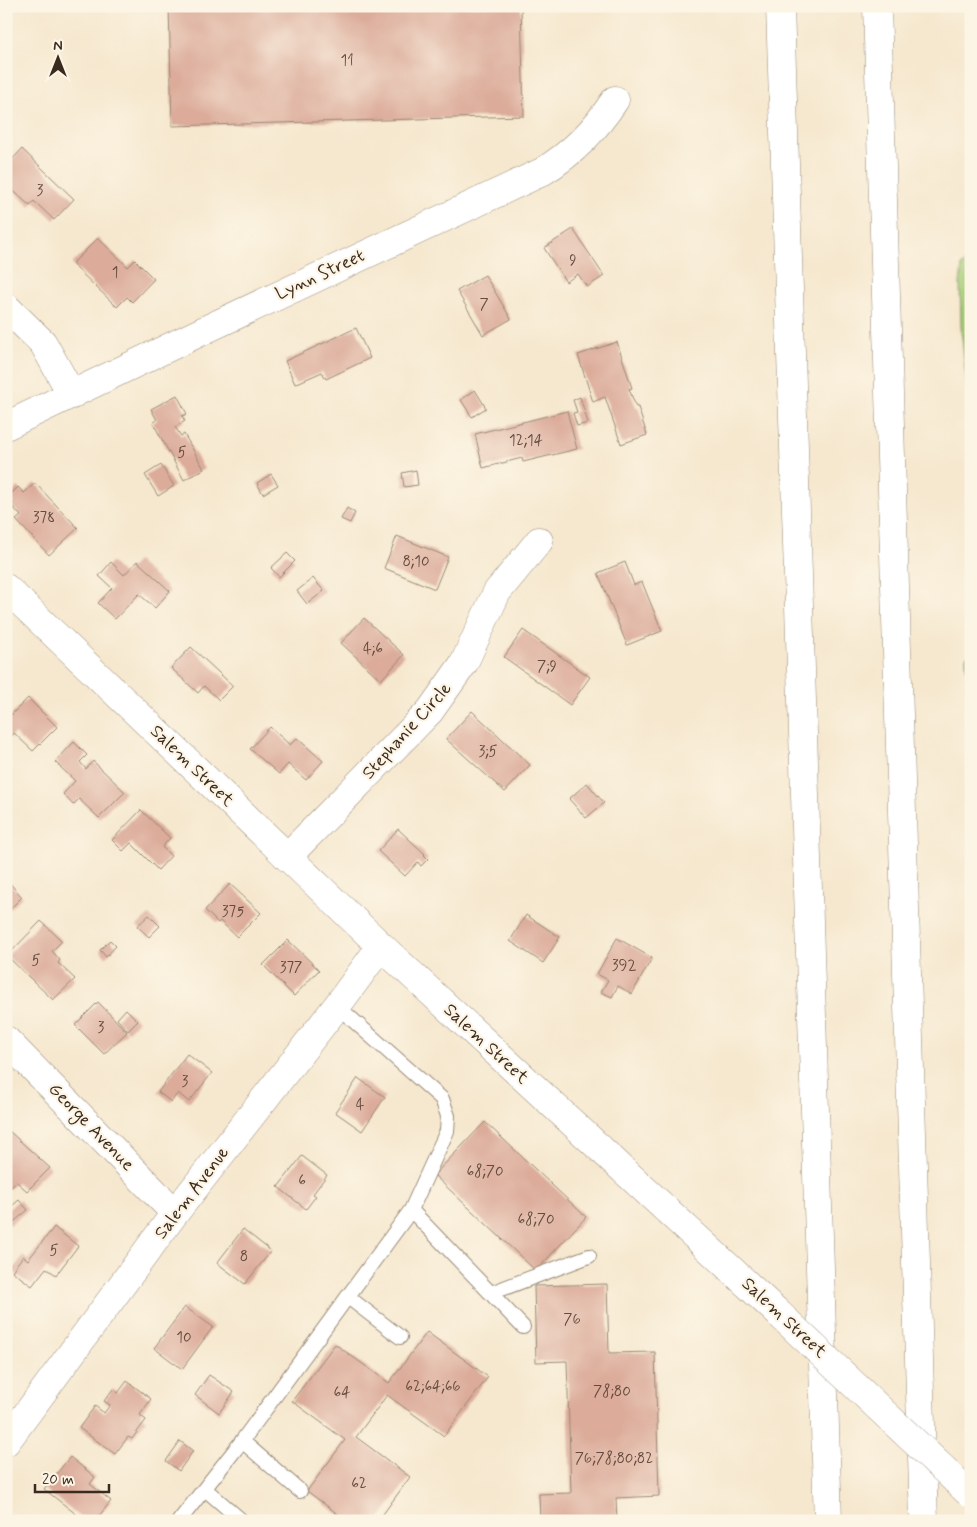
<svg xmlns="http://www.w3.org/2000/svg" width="977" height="1527" font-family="Mynerve,sans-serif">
	<rect width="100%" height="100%" fill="#fcf5e5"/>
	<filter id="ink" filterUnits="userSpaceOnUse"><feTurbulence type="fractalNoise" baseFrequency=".02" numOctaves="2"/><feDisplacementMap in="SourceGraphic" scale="10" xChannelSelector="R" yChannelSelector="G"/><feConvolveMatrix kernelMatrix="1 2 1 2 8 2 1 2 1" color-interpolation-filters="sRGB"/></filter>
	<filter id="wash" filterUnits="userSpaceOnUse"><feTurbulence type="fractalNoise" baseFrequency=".0096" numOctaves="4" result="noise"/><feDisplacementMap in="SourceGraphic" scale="20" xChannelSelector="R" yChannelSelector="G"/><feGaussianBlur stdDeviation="1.12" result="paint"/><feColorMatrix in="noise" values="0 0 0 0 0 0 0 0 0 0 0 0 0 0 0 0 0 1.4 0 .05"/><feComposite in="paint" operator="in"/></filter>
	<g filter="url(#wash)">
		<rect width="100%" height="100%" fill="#f6e8cf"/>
		<path fill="#a7ce79" stroke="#717c4c" d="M969 258H971V431L961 327 960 284 962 265Z"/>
		<path fill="#85b169" stroke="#606e44" d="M969 655H971V789L966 657Z"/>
		<g id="blocks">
			<path fill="#dcab9a" d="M169 6H521L524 116 172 126Z
				M22 149 74 199 54 220 34 201 30 206 6 184V166Z
				M573 229 604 276 587 287 578 274 566 282 544 248Z
				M98 238 128 267 135 260 154 279 132 302 127 297 117 307 72 264Z
				M485 275 511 319 483 335 457 291Z
				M356 328 370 358 326 379 322 372 295 384 285 361Z
				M617 342 632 388 629 389 636 407H638L647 435 621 444 605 397 593 402 578 355Z
				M475 390 486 408 472 417 461 400Z
				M177 395 187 414 182 416 185 421 175 427 181 436 184 434 204 469 184 480 153 423 157 420 151 409Z
				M580 397 588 423 577 426 573 413 577 412 573 400Z
				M567 411 577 449 523 462 522 458 483 468 475 434Z
				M161 465 174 486 158 496 145 475Z
				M416 470 418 485 404 487 402 473Z
				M271 474 278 485 263 494 257 483Z
				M35 483 78 528 49 555 16 520 21 516 11 505 13 503 8 497 18 487 24 493Z
				M347 508 355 513 350 523 341 519Z
				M397 536 448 557 435 589 384 568Z
				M287 553 295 561 279 577 271 568Z
				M137 561 170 591 155 608 139 594 115 619 98 603 112 588 99 576 111 562 124 575Z
				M625 562 634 585 642 582 662 631 627 645 598 573Z
				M313 578 324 591 307 604 297 591Z
				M364 618 404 655 381 680 341 643Z
				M523 630 590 677 570 705 504 657Z
				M191 647 233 686 219 700 204 686 198 693 171 668Z
				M28 698 57 727 33 751 14 733 11 737 6 733V720Z
				M472 711 530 765 505 792 446 739Z
				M270 727 290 745 297 738 323 761 306 780 288 764 279 774 250 749Z
				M74 742 87 755 80 762 86 769 93 761 125 792 99 818 79 799 73 805 63 794 75 781 55 762Z
				M587 783 604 803 586 818 569 799Z
				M141 810 170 838 162 847 171 856 158 870 131 843 123 851 112 840Z
				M398 829 425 854 424 855 428 859 421 866 418 862 405 876 378 851Z
				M6 879 22 897 6 913Z
				M230 884 261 913 237 937 220 921 218 923 205 910Z
				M149 915 160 926 149 937 137 926Z
				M526 915 560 937 543 963 510 941Z
				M41 921 62 941 52 951 60 960 58 963 75 979 53 1000 7 956Z
				M617 938 652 958 632 994 618 986 612 997 601 992 608 980 597 974Z
				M110 940 116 946 106 957 100 950Z
				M288 940 319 970 294 996 263 965Z
				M98 1002 127 1032 104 1054 75 1025Z
				M126 1009 138 1021 128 1031 117 1019Z
				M187 1054 212 1073 189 1102 178 1093 171 1102 158 1092Z
				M358 1078 385 1097 362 1131 335 1112Z
				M485 1122 586 1217 536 1271 434 1175Z
				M9 1131 50 1168 27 1191 17 1182 9 1189 6 1187V1134Z
				M302 1156 327 1175 313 1194 316 1196 306 1209 278 1187Z
				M19 1200 28 1210 10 1225 6 1221V1211Z
				M54 1227 78 1246 56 1275 46 1268 32 1286 12 1271 23 1256 28 1260Z
				M243 1229 271 1251 245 1284 217 1263Z
				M607 1284 609 1353 655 1352 659 1496 616 1498 617 1521H540L539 1494 571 1493 567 1361 536 1362 534 1286Z
				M185 1307 213 1327 182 1369 154 1348Z
				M427 1332 488 1377 444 1436 387 1395 356 1437 410 1477 378 1521H347L307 1491 345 1440 292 1401 335 1344 389 1383Z
				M209 1375 234 1392 219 1413 195 1395Z
				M127 1381 151 1399 140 1415 146 1420 132 1439 128 1437 115 1454 79 1428 95 1406 104 1413 110 1405 104 1401 113 1389 118 1393Z
				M180 1441 193 1451 179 1471 166 1461Z
				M70 1457 95 1477 90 1484 111 1501 95 1521H85L44 1489Z"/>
		</g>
	</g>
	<g filter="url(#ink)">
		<use href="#blocks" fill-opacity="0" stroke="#988976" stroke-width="1"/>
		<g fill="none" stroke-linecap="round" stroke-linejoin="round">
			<defs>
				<path id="lane" d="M411 1210 523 1327
					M491 1293 589 1256
					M348 1297 400 1337
					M242 1441 300 1491
					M205 1489 242 1521
					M179 1521 242 1441 411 1210 447 1131 448 1116 442 1099 337 1006"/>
				<path id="street" d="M6 307 43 343 72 395
					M6 426 211 327 542 172C574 152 594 131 615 100
					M287 857 430 711 464 663 497 592 539 541
					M6 1040 175 1213
					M6 1442 175 1213 337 1006 381 946"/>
				<path id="secondary" d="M6 588 381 946 776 1311"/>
				<path id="highway" d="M780 6 828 1521
					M877 6 924 1521"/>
			</defs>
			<use href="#lane" stroke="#988976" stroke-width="16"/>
			<use href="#street" stroke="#988976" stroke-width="29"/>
			<use href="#secondary" stroke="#988976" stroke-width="29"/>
			<use href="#highway" stroke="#988976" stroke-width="29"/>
			<use href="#lane" stroke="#fff" stroke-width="14"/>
			<use href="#street" stroke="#fff" stroke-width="28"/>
			<use href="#secondary" stroke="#fff" stroke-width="28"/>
			<use href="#highway" stroke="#fff" stroke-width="28"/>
			<defs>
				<path id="secondary-bridge" d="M776 1311 969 1493"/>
			</defs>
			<use href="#secondary-bridge" stroke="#988976" stroke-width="29" stroke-linecap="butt"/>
			<use href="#secondary-bridge" stroke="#fff" stroke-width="28"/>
		</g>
	</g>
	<g text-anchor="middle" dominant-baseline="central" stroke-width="4.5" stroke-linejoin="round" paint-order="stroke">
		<g font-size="15" fill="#634a3d">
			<text x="347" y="61">11</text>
			<text x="40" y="191">3</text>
			<text x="573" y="261">9</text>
			<text x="115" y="273">1</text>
			<text x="484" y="305">7</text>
			<text x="526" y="441">12;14</text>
			<text x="182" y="453">5</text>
			<text x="44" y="518">378</text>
			<text x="416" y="562">8;10</text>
			<text x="373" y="649">4;6</text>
			<text x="547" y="667">7;9</text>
			<text x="488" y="752">3;5</text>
			<text x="233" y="912">375</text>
			<text x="36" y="961">5</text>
			<text x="624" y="966">392</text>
			<text x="291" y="968">377</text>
			<text x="101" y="1028">3</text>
			<text x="185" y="1082">3</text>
			<text x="360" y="1105">4</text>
			<text x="485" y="1172">68;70</text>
			<text x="302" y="1181">6</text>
			<text x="536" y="1220">68;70</text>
			<text x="54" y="1251">5</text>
			<text x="244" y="1257">8</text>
			<text x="572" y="1320">76</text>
			<text x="184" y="1338">10</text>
			<text x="433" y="1387">62;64;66</text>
			<text x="612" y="1392">78;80</text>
			<text x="342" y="1393">64</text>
			<text x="614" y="1459">76;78;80;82</text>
			<text x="359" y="1484">62</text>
		</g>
		<g font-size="18" fill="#3b2a1e" stroke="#fcf5e5">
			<text transform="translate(320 275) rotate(-25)">Lynn Street</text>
			<text transform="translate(407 731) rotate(-48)">Stephanie Circle</text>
			<text transform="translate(192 766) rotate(44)">Salem Street</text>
			<text transform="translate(486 1044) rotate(43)">Salem Street</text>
			<text transform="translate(91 1127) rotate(46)">George Avenue</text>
			<text transform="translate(192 1193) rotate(-53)">Salem Avenue</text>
			<text transform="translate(784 1318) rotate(43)">Salem Street</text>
		</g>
	</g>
	<rect width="977" height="1527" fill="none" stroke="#fcf5e5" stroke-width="25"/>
	<g transform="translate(58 58)" stroke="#fcf5e5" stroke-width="4" paint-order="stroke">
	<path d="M0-4L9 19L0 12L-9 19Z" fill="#3b2a1e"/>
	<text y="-8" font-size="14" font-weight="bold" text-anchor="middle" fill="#3b2a1e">N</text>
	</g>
	<path d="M35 1484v8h74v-8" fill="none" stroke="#3b2a1e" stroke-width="2.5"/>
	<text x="42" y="1484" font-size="15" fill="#3b2a1e" stroke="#fcf5e5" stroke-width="4" paint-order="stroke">20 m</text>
</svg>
